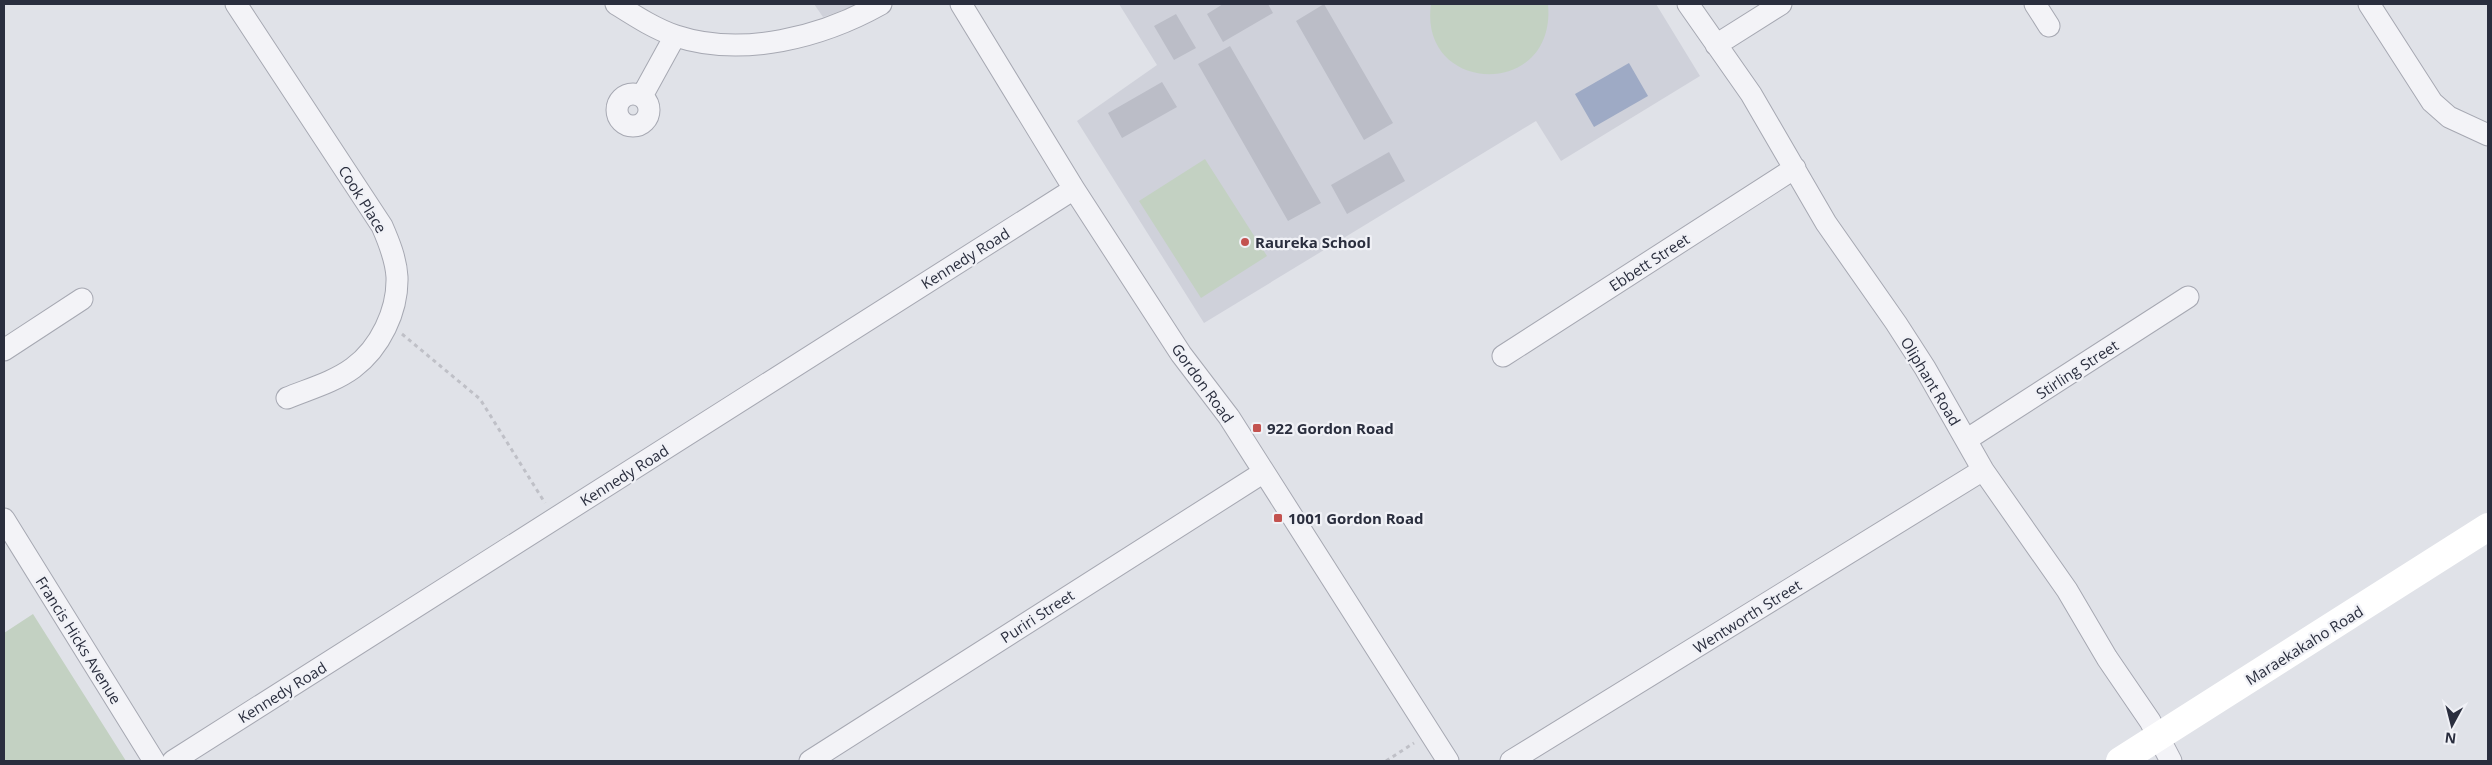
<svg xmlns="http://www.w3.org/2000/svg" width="2492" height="765" font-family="'Open Sans',sans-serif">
	<rect width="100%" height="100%" fill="#e0e2e8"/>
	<path fill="#cfd1da" d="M814 4H861L823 17Z
		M1119 4H1656L1700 76 1561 161 1536 121 1204 323 1077 121 1157 65Z"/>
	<path fill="#c3d1c2" d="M1431 4H1548C1557 100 1418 95 1431 4Z
		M1205 159 1267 256 1201 298 1139 201Z
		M33 614 126 761H4V633Z"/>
	<path fill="#9eaac5" d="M1629 63 1648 96 1594 127 1575 94Z"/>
	<path fill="#bbbdc7" d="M1223 4H1268L1273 13 1223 42 1207 14Z
		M1324 4 1393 123 1364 140 1296 21Z
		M1176 14 1196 48 1174 60 1154 26Z
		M1230 46 1321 203 1288 221 1198 64Z
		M1162 82 1177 107 1122 138 1108 113Z
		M1389 152 1405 181 1347 214 1331 185Z"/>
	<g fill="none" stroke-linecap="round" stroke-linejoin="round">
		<defs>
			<path id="street" d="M236 4 382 226C389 242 396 259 397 277 398 311 380 348 353 368 334 382 309 389 287 398
				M616 4C635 16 655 29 676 36 743 58 822 37 881 4
				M961 4 1074 189 1181 354 1229 417 1448 761
				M1688 4 1751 94 1826 223 1896 323 1925 368 1983 470 2067 590 2107 658 2150 721 2171 761
				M2035 4 2049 26
				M2369 4 2432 102 2449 117 2488 135
				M1716 45 1781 4
				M617 110a16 16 0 1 1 32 0a16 16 0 1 1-32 0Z
				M642 96 675 36
				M4 350 82 299
				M1503 356 1795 168
				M1966 440 2188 297
				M4 519 154 761
				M173 761 1074 189
				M810 761 1264 472
				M1511 761 1983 470"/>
		</defs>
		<use href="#street" stroke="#a6a8b2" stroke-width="23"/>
		<path stroke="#bfc0c7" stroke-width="3" stroke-dasharray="4 4" stroke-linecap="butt" d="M402 334 480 399 545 503
			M1386 761 1414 743"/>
		<use href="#street" stroke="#f3f3f7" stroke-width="21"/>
		<path stroke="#fff" stroke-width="28" d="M2120 761 2488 527"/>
	</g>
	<g fill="#c3524f" stroke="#f0f1f6" stroke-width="2">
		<circle cx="1245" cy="242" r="5"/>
		<rect x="1252" y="423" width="10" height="10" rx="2.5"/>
		<rect x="1273" y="513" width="10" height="10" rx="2.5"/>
	</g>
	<g text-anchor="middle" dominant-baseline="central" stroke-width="4.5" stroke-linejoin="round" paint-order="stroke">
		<g font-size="15" fill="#2a2e3e" stroke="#f0f1f6">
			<text transform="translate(363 199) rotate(58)">Cook Place</text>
			<text transform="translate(965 258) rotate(-32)">Kennedy Road</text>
			<text transform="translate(1649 262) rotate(-33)">Ebbett Street</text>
			<text transform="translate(2077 369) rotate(-33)">Stirling Street</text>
			<text transform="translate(1931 381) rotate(59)">Oliphant Road</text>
			<text transform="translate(1203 383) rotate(54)">Gordon Road</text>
			<text transform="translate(624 475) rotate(-32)">Kennedy Road</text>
			<text transform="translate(1037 616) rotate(-33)">Puriri Street</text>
			<text transform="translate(1747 616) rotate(-32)">Wentworth Street</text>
			<text transform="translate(79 640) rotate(58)">Francis Hicks Avenue</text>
			<text transform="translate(2304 645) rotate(-32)">Maraekakaho Road</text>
			<text transform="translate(282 692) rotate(-32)">Kennedy Road</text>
		</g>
		<g font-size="15" font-weight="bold" fill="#2a2e3e" stroke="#f0f1f6" text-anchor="start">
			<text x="1255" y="242">Raureka School</text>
			<text x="1267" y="428">922 Gordon Road</text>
			<text x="1288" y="518">1001 Gordon Road</text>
		</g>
	</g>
	<rect width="2492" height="765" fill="none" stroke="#2a2e3e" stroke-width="10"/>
	<g transform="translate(2452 725) rotate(187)" stroke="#f0f1f6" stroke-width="4" paint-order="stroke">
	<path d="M0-4L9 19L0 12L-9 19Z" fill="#2a2e3e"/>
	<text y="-8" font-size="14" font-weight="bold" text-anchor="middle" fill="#2a2e3e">N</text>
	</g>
</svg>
